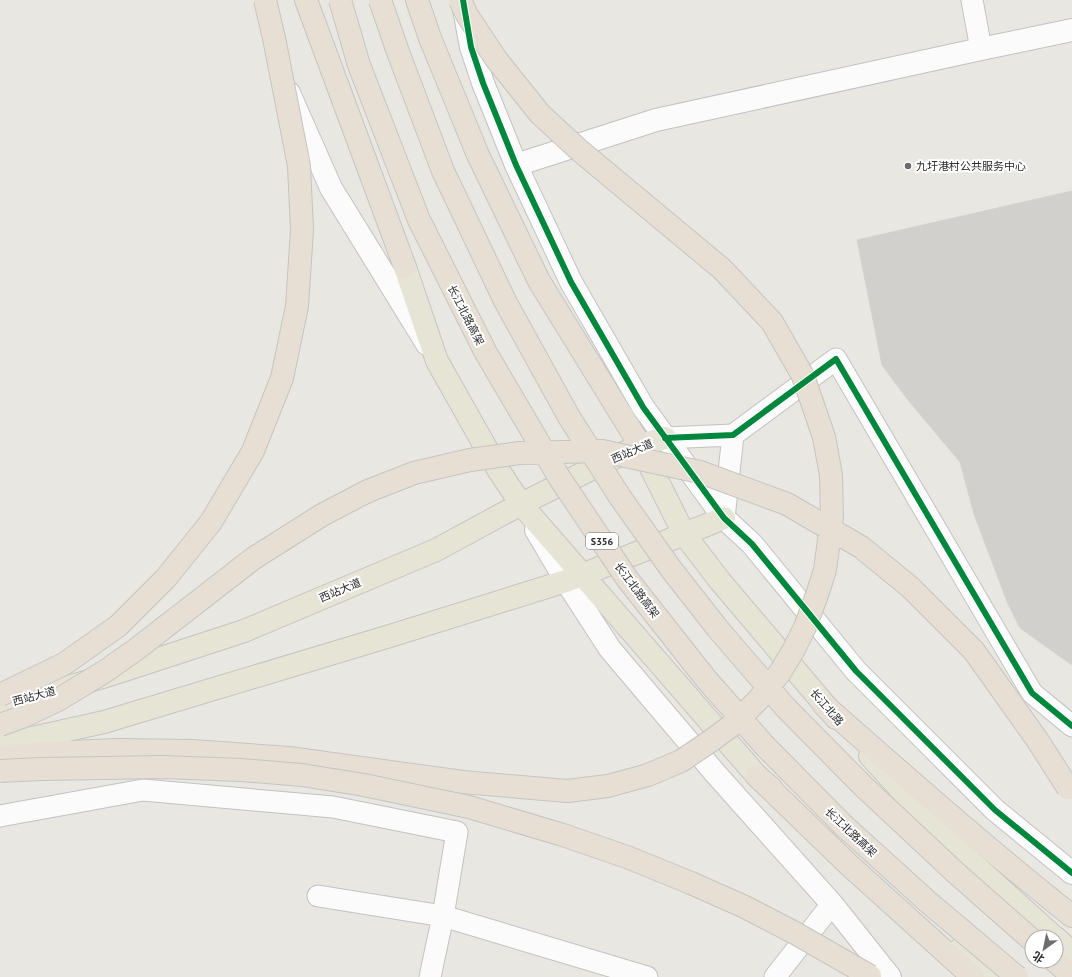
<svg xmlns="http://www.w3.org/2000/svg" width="1072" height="977" font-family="'PT Sans','Noto Sans SC',sans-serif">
	<rect width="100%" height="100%" fill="#e8e7e2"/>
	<path fill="#d1d0cd" stroke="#d4d2ce" d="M1072 191V665L1020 628 1008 604 974 514 960 462 908 400 882 365 857 240Z"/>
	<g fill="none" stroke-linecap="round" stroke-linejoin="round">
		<defs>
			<path id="street" d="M972 0 981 49
				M665 438 733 435 836 359 1032 693 1072 726
				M724 518 733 435
				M0 816 143 790 333 807 457 832 443 916 430 977
				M318 896 443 916 647 977
				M775 977 832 904"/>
			<path id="secondary" d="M464 9 471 47 483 83 516 165 571 282 643 407 724 518 752 544 856 671 995 810 1072 873
				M289 93 331 188 427 344
				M516 165 656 120 981 49 1072 30
				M536 530 566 581 610 649 715 773 832 904 890 977"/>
			<path id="primary" d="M405 267 437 361 499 471 521 504 757 776 771 788
				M640 446 684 534 720 581 836 718
				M0 704 10 703 103 677 244 631 436 550 521 504 640 445 665 438
				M0 745 104 722 390 636 566 581 582 575 724 518
				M870 756 949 842 1054 937
				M1056 938 1072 953
				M959 950 990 977"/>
			<path id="highway" d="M306 0 405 267
				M417 0 430 38 478 155 539 281 640 445
				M824 705C906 777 987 849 1072 916
				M0 757 47 753 117 750 193 751 289 758 463 782 567 791
				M757 776 848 864 973 977
				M1055 961 1072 976"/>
		</defs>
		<use href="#street" stroke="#c2c2c2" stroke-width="23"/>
		<use href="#secondary" stroke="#c2c2c2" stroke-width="24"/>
		<use href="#primary" stroke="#c5c4c2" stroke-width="24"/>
		<use href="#highway" stroke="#c5c4c2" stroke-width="24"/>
		<use href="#street" stroke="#fcfbfb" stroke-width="21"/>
		<use href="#secondary" stroke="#fcfbfb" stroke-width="22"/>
		<use href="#primary" stroke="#e5e4d5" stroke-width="22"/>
		<use href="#highway" stroke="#e8dfd4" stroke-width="22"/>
		<defs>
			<path id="highway-bridge" d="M340 0 359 65 419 220 486 353 559 477 628 580 706 679 765 746 843 825 928 902 1017 977
				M380 0 398 52 443 171 505 301 569 417 620 497 671 569 718 629 785 707 863 786 956 873 1032 940
				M460 0 467 15 496 59 540 114 579 150 722 269 772 322 803 376 824 437 831 475 832 517 825 570 817 595 805 627 793 651 779 674 758 700 735 723 712 740 681 761 648 775 608 786 567 791
				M0 695 64 664 118 626 166 578 211 522 253 451 282 378 297 306 302 230 299 166 274 38 265 0
				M0 725 22 717 58 700 107 670 138 648 254 558 322 515 368 491 414 473 470 460 519 453 602 451 700 472 787 504 861 547 910 587 974 651 1038 741 1068 788
				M0 771 42 769 162 767 241 770 302 775 364 785 469 807 563 835 627 857 691 883 745 907 795 933 870 976"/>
		</defs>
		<use href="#highway-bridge" stroke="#c5c4c2" stroke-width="24" stroke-linecap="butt"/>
		<use href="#highway-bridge" stroke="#e8dfd4" stroke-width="22"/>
		<defs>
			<path id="cycleway" d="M463 0 471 47 483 83 516 165 571 282 643 407 724 518 752 544 856 671 995 810 1072 873
				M665 438 733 435 836 359 1032 693 1072 726"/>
		</defs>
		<use href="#cycleway" stroke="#fff" stroke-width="8"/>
		<use href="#cycleway" stroke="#00873e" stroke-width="6"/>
	</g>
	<circle fill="#6d6d6b" stroke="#fff" stroke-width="1.5" cx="908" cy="166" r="4"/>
	<g text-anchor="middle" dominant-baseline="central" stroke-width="4" stroke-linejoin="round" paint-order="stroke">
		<rect fill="#fff" stroke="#6b6b6b" stroke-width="1" x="586" y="533" width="32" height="16" rx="3"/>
		<g font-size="10" font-weight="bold" fill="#2b2b2b">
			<text x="602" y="541">S356</text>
		</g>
		<g font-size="11" fill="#2b2b2b" stroke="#fff" text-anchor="start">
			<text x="916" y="166">九圩港村公共服务中心</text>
		</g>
		<g font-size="11" fill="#2b2b2b" stroke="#fff">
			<text transform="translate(466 315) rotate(63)">长江北路高架</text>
			<text transform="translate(632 451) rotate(-23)">西站大道</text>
			<text transform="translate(340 590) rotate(-23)">西站大道</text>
			<text transform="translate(637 590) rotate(53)">长江北路高架</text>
			<text transform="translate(34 696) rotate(-15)">西站大道</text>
			<text transform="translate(827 707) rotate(49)">长江北路</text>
			<text transform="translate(851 832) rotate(43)">长江北路高架</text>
		</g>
	</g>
	<g transform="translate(1044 949) rotate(213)"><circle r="19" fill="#ffffff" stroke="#aaaaaa"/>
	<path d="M0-3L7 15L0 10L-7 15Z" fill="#6d6d6b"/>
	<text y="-6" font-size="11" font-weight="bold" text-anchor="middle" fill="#2b2b2b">北</text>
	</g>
</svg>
